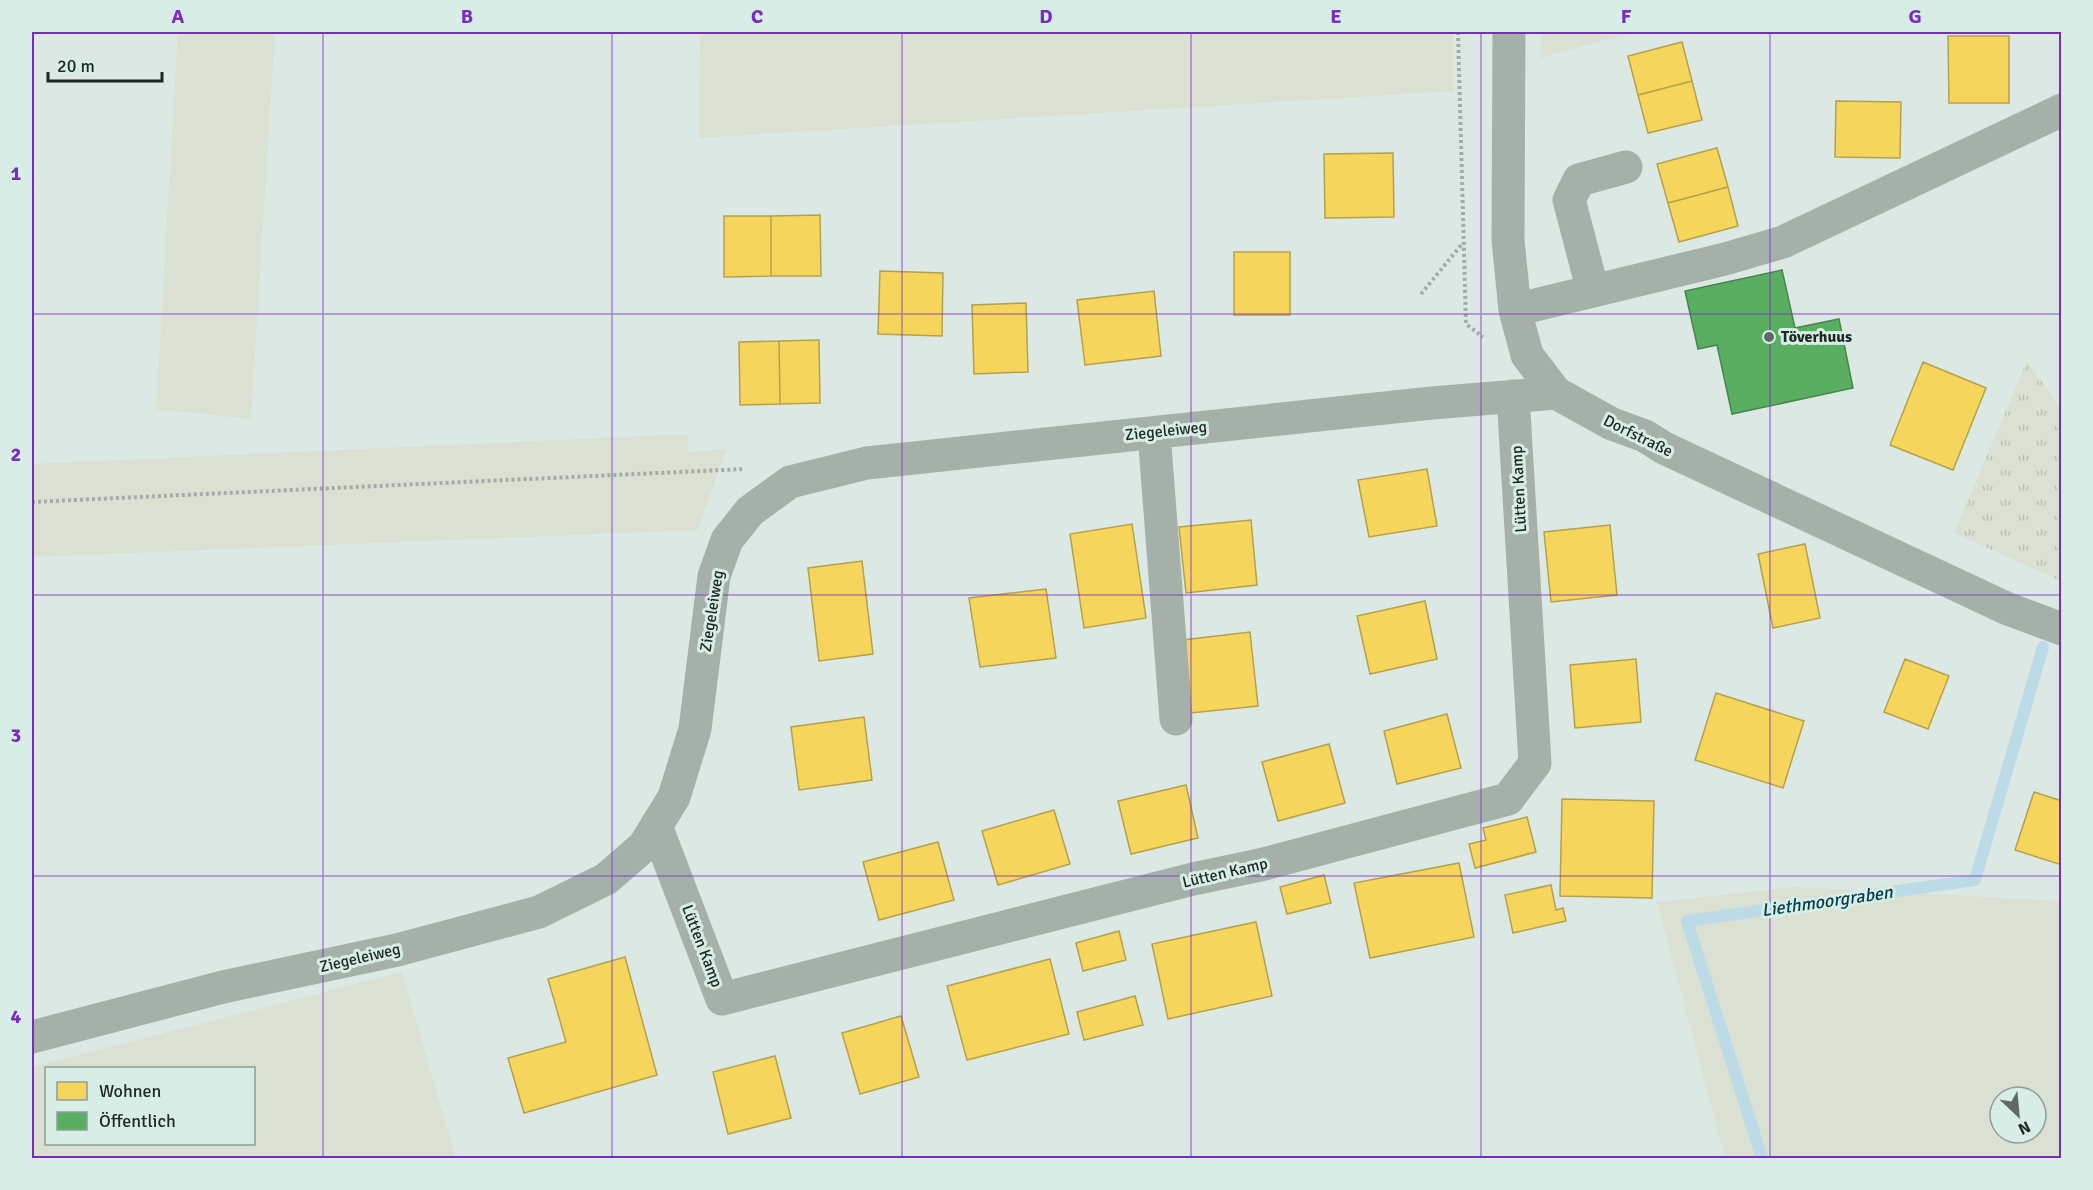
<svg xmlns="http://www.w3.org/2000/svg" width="2093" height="1190" font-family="Signika,sans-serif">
	<defs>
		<pattern id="park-tufts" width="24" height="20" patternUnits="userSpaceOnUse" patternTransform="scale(1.5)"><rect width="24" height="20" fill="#dae1d3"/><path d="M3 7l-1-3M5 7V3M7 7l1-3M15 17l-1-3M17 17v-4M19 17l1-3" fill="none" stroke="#bbc1b5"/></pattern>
	</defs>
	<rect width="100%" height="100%" fill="#dce8e4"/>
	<path fill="#dae1d3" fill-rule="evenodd" d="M178 32H275L251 419 156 409Z
		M700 32H1453L1454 91 699 138Z
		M1541 32H1635L1540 58Z
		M688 434V452L726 449 698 530 32 557V464Z
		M1794 887 2061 901V1158H1725L1657 902ZM2000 1097H2036V1133H2000Z
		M402 972 456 1158H32V1067ZM254 1068V1144H46V1068Z"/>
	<path fill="url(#park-tufts)" d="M2027 361 2061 408V581L1954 533Z"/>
	<path fill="#f6d55c" stroke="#b5a14b" stroke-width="1.5" d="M1948 36H2009V103H1949Z
		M1682 42 1692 81 1638 95 1628 56Z
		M1692 81 1702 120 1648 133 1638 95Z
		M1836 101 1901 102 1900 158 1835 157Z
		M1717 148 1728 187 1668 203 1657 164Z
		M1393 153 1394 217 1325 218 1324 154Z
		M1728 187 1738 226 1679 242 1668 203Z
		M820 215 821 276H771V216Z
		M724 216H771V276L724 277Z
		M1234 252H1290V315H1234Z
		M880 271 943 273 942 336 878 334Z
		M1154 291 1161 356 1085 365 1077 300Z
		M1026 303 1028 372 974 374 972 305Z
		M819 340 820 403 780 404 779 341Z
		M779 341 780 404 740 405 739 342Z
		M1923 362 1986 388 1953 470 1890 445Z
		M1427 469 1437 526 1369 537 1358 480Z
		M1251 520 1257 585 1186 593 1179 527Z
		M1132 524 1146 618 1084 628 1070 534Z
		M1610 525 1617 595 1551 602 1544 532Z
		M1805 544 1820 618 1773 628 1758 554Z
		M862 561 873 654 819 661 808 568Z
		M1046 589 1056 658 980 667 969 598Z
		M1425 601 1437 659 1370 674 1357 616Z
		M1250 632 1258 706 1191 713 1183 640Z
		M1636 659 1641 722 1575 728 1570 665Z
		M1905 659 1949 676 1928 729 1884 712Z
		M1716 693 1804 721 1783 788 1695 760Z
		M1447 714 1461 768 1397 784 1384 731Z
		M864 717 872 780 799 790 791 727Z
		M1329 744 1345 803 1278 821 1262 762Z
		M1186 785 1198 838 1131 854 1118 801Z
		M2034 792 2062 801V865L2015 850Z
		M1562 799 1654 801 1652 898 1560 896Z
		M1054 810 1070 864 998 885 982 831Z
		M1527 817 1536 852 1475 868 1469 844 1486 840 1483 828Z
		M938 842 954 900 879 920 863 862Z
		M1459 863 1474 937 1370 958 1354 883Z
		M1324 875 1331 903 1287 914 1280 887Z
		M1551 885 1556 910 1563 908 1566 921 1513 933 1505 895Z
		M1256 922 1272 996 1168 1019 1152 944Z
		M1119 931 1126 960 1083 971 1076 943Z
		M625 957 657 1075 524 1113 508 1058 566 1042 548 979Z
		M1050 959 1069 1034 967 1060 947 986Z
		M1135 996 1143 1025 1084 1040 1077 1012Z
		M901 1016 919 1077 860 1094 842 1033Z
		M775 1056 791 1118 728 1134 713 1072Z"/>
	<path fill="#5aae61" stroke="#48864f" stroke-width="1.5" d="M1782 270 1795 328 1839 319 1853 388 1732 414 1717 345 1698 349 1685 291Z"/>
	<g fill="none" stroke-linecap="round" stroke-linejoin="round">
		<path stroke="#bcdbe7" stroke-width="12" d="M1762 1158 1687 921 1975 880 2043 647"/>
		<path stroke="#a4aca8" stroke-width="4" stroke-dasharray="3 3" stroke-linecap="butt" d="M1458 32 1466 324 1483 337
			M1421 294 1462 244
			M32 502 744 469"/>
		<path stroke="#a5b0a8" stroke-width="33" d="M1509 32 1508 240 1515 310 1527 355 1556 393 1612 424 1645 436 1664 448 2008 609 2062 629
			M1593 291 1569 200 1579 180 1626 167
			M1515 310 1725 259 1783 242 2062 110
			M1154 433 1176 719
			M656 826 722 999 1193 879 1260 865 1508 799 1535 763 1513 396
			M32 1037 223 987 397 950 539 912 606 879 644 846 674 797 695 729 714 576 727 540 750 511 790 482 867 463 1432 403 1556 393"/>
	</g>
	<path fill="none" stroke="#7b2cbf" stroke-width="1.5" stroke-opacity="0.55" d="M323 32V1158M612 32V1158M902 32V1158M1191 32V1158M1481 32V1158M1770 32V1158M32 314H2062M32 595H2062M32 876H2062"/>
	<circle fill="#606b67" stroke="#d7ede5" stroke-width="2" cx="1769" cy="337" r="6"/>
	<g text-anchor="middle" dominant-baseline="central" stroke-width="6" stroke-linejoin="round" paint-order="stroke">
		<g font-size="16" font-weight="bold" fill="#1e2724" stroke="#d7ede5" text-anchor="start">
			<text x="1781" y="337">Töverhuus</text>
		</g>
		<g font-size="16" fill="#1e2724" stroke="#d7ede5">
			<text transform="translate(1166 431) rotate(-6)">Ziegeleiweg</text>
			<text transform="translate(1638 436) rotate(26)">Dorfstraße</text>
			<text transform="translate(1519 489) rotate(-93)">Lütten Kamp</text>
			<text transform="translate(712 611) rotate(-81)">Ziegeleiweg</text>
			<text transform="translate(1225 873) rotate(-13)">Lütten Kamp</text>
			<text transform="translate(702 946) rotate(69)">Lütten Kamp</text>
			<text transform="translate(360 958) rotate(-13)">Ziegeleiweg</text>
		</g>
		<g font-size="18" font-style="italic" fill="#003a4d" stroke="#d7ede5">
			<text transform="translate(1827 901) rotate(-8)">Liethmoorgraben</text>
		</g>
	</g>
	<rect width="2093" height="1190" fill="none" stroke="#d7ede5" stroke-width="66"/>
	<rect x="45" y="1067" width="210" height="78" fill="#d7ede5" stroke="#8d9e98" stroke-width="1.5"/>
	<rect x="57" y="1082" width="30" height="18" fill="#f6d55c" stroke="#8d9e98" stroke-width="1.5"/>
	<text x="99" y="1097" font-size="18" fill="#1e2724">Wohnen</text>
	<rect x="57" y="1112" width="30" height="18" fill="#5aae61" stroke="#8d9e98" stroke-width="1.5"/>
	<text x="99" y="1127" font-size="18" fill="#1e2724">Öffentlich</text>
	<g transform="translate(2018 1115) rotate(154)"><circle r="28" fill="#d7ede5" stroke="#8d9e98" stroke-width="1.5"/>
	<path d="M0-4.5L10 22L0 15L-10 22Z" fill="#606b67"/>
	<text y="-9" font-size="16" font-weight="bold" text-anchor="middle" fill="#1e2724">N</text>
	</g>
	<path d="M48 72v9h114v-9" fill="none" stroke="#1e2724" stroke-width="3"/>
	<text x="57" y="72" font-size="18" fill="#1e2724" stroke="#d7ede5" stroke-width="4.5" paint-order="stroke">20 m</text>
	<rect x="33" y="33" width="2027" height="1124" fill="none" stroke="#7b2cbf" stroke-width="2"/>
	<g font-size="20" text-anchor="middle" font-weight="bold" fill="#7b2cbf">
		<text x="178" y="23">A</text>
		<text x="467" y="23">B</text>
		<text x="757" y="23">C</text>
		<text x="1046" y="23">D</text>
		<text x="1336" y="23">E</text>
		<text x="1626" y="23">F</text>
		<text x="1915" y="23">G</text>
		<text x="16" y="180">1</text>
		<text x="16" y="461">2</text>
		<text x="16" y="742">3</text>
		<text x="16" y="1023">4</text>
	</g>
</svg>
